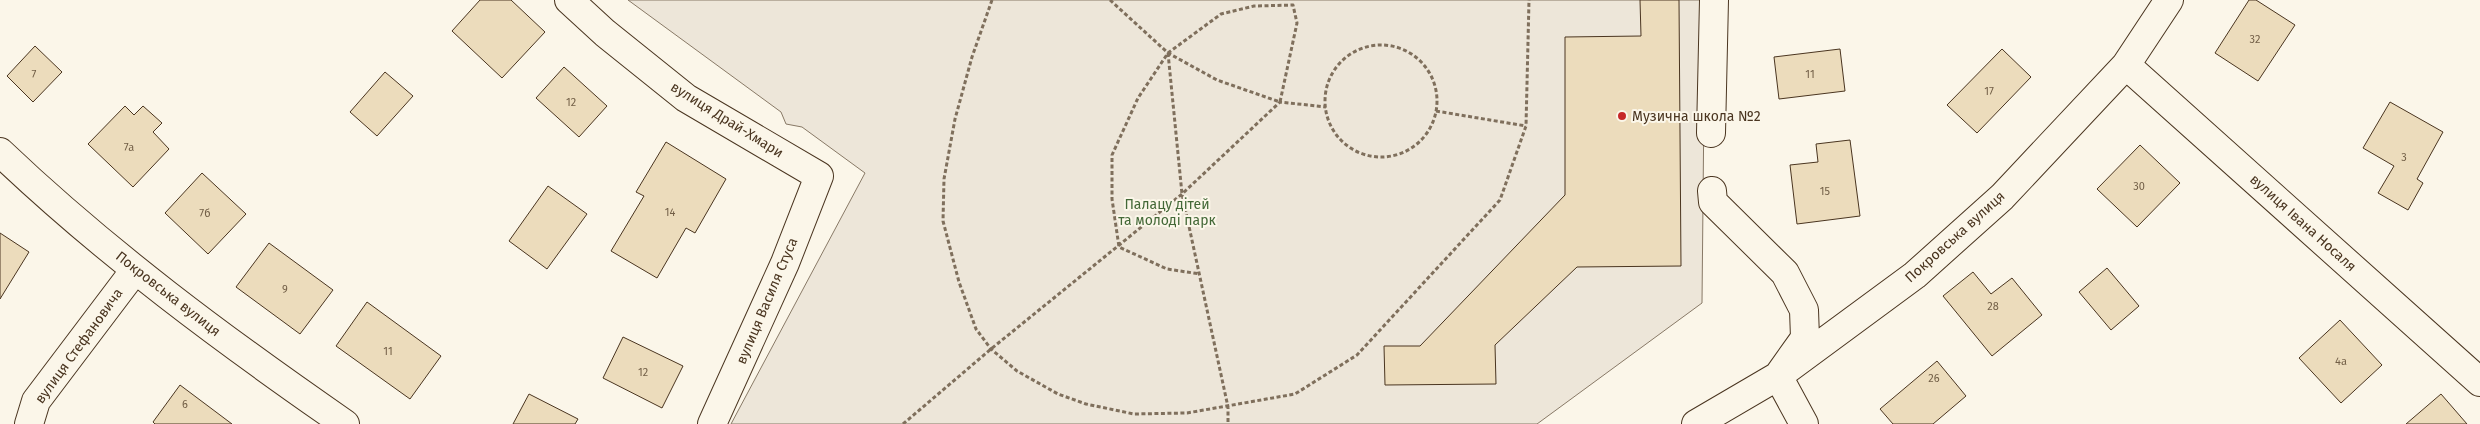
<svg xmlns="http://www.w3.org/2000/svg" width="2480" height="424" font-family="'Fira Sans',sans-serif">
	<rect width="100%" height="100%" fill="#fbf6e9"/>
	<path fill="#ede6d9" stroke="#887966" d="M628 0H1705L1702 303 1537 424H731L865 173 802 127 786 124 781 112Z"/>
	<path fill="#ecdcbc" stroke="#4a3520" d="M480 0H511L545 32 502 78 452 31Z
		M1640 0H1679L1681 266 1577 267 1495 345 1496 384 1385 385 1384 346H1420L1565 195V37L1641 36Z
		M2249 0H2256L2295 25 2258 81 2215 53Z
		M35 46 62 72 33 102 7 76Z
		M1840 49 1845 91 1779 99 1774 57Z
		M2002 49 2031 77 1977 133 1947 105Z
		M564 67 607 106 579 137 536 98Z
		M385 72 413 96 377 136 350 112Z
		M2390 102 2443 132 2417 179 2423 183 2408 210 2378 193 2394 166 2363 148Z
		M125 106 134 115 143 106 162 123 153 132 169 149 133 187 88 144Z
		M1850 140 1860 216 1797 224 1790 165 1818 162 1816 144Z
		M666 142 726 179 695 233 686 228 657 278 611 251 644 196 636 192Z
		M2140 145 2180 183 2137 227 2097 189Z
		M202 173 246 214 208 254 165 213Z
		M548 186 587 214 547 269 509 241Z
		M0 233 29 252 0 299Z
		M269 243 333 290 300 334 236 287Z
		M2107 268 2139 306 2111 330 2079 292Z
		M1973 272 1991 294 2012 278 2042 315 1992 356 1943 296Z
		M367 302 441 356 410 399 336 346Z
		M2340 320 2382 365 2341 403 2299 358Z
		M623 337 683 366 662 408 603 378Z
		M1937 361 1966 396 1933 424H1893L1880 409Z
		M180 385 232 424H155L153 422Z
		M529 394 578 419 575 424H513Z
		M2441 394 2467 424H2406Z"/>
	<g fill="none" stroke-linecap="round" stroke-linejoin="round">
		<defs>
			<path id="street" d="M569 0 605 33 686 98 819 176 785 263 712 424
				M2126 65 2480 382
				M1711 133 1714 0
				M0 152C106 253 225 341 345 424
				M1712 191 1713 202 1785 273 1804 310 1805 338 1778 376 1804 424
				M29 424 36 401 135 270
				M1696 424 1778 376 1915 275 2002 197 2126 65 2169 0"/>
		</defs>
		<use href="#street" stroke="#4a3520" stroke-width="30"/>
		<path stroke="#7f6f5c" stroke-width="3" stroke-dasharray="4 2.5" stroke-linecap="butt" d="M992 0 972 57 955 119 944 179 943 221 959 282 976 329 991 349 1017 371 1058 394 1086 404 1134 414 1187 413 1295 394 1357 355 1500 200 1526 126 1529 0
			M1110 0 1168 53 1217 80 1280 102 1297 23 1293 5 1254 6 1221 14 1168 53 1138 98 1112 155V199L1119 247 1167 269 1200 274
			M1325 101a56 56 0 1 1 112 0a56 56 0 1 1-112 0Z
			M1168 53 1182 194 1228 407V424
			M1436 111 1526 126
			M903 424 991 349 1182 194 1280 102 1326 107"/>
		<use href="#street" stroke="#fbf6e9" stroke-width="28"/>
	</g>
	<circle fill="#c62828" stroke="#fbf6e9" stroke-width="2" cx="1622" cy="116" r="5"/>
	<g text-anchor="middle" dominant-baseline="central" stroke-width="4" stroke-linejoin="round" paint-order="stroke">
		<g font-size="11" fill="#725f47">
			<text x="2255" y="39">32</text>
			<text x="34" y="74">7</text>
			<text x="1810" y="74">11</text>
			<text x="1989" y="91">17</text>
			<text x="571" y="102">12</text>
			<text x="129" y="147">7а</text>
			<text x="2404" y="157">3</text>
			<text x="2139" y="186">30</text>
			<text x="1825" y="191">15</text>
			<text x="670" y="212">14</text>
			<text x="205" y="213">7б</text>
			<text x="285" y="289">9</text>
			<text x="1993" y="306">28</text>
			<text x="388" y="351">11</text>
			<text x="2341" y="361">4а</text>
			<text x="643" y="372">12</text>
			<text x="1934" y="378">26</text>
			<text x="185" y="404">6</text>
		</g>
		<g font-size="14" fill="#4a3520" stroke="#fbf6e9" text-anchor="start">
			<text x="1632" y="116">Музична школа №2</text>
		</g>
		<g font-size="14" fill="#4a3520" stroke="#fbf6e9">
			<text transform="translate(727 120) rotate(32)">вулиця Драй-Хмари</text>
			<text transform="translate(2303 223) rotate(42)">вулиця Івана Носаля</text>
			<text transform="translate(1955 237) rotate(-42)">Покровська вулиця</text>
			<text transform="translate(168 294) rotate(38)">Покровська вулиця</text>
			<text transform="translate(767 301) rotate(-67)">вулиця Василя Стуса</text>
			<text transform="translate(79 346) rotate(-54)">вулиця Стефановича</text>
		</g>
		<g font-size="14" fill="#436837" stroke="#fbf6e9">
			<text x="1167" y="204">Палацу дітей<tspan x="1167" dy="16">та молоді парк</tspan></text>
		</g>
	</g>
</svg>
